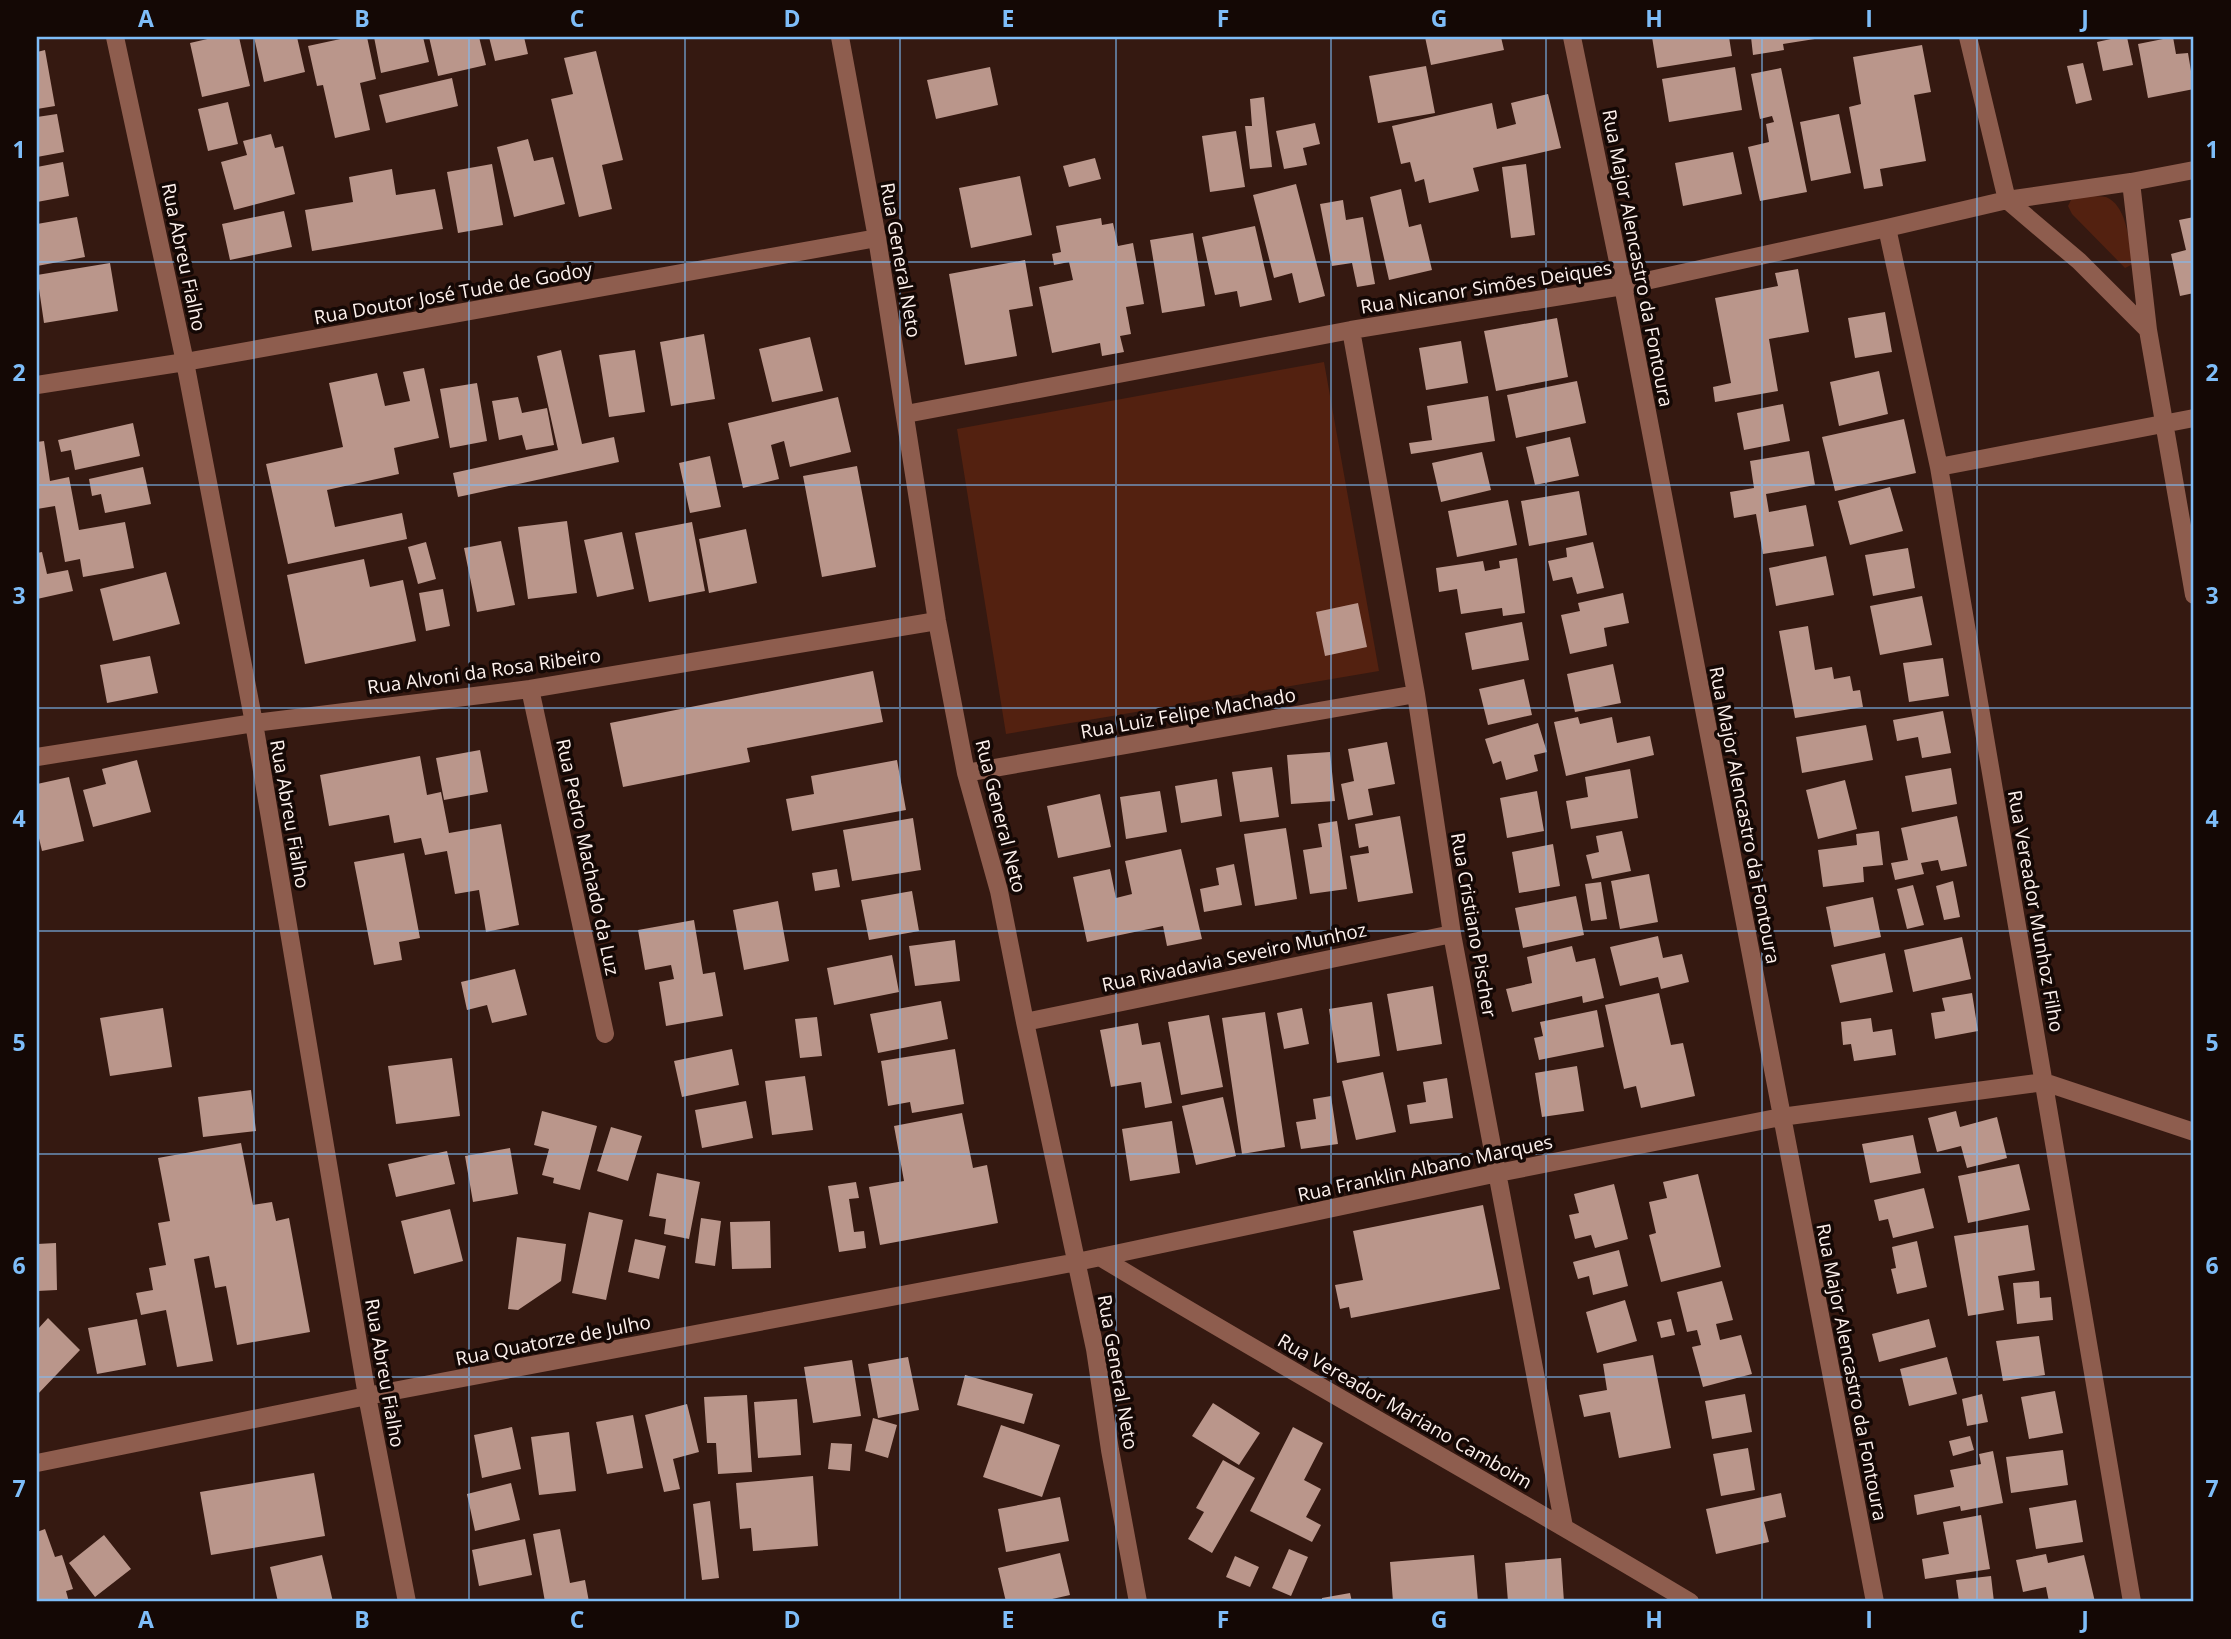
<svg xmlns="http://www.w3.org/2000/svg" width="2231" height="1639" font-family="'Open Sans',sans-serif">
	<rect width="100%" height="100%" fill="#351911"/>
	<path fill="#532110" d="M2089 196C2094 196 2101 196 2106 197 2128 206 2129 244 2133 264L2125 268 2072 214 2068 206 2071 200Z
		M1324 362 1379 671 1006 734 957 429Z"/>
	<path fill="#ba968b" d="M216 37H239L250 86 202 97 190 43Z
		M254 37H297L305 72 264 82Z
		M344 37H367L376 79 360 83 370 130 335 138 323 85 317 86 308 46 345 38Z
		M374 37H423L429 62 381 73Z
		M429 37H479L486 65 438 76Z
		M489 37H524L528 54 495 61Z
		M1425 37H1501L1504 50 1431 65Z
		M1652 37H1729L1732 56 1657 68Z
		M1751 37H1821V38L1783 44 1784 50 1753 55Z
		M2120 37H2127L2133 65 2103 71 2097 42Z
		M2173 37 2176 54 2188 53 2194 89 2148 98 2138 44Z
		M1922 45 1931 92 1914 95 1926 161 1880 169 1883 186 1864 189 1849 107 1861 104 1853 57Z
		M45 50 55 106 37 109V52Z
		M596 51 623 160 602 165 612 209 579 217 551 99 573 94 564 58Z
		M2083 63 2092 100 2076 104 2067 66Z
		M1426 66 1435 113 1378 123 1369 76Z
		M990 67 998 105 936 119 927 80Z
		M1735 67 1742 110 1669 122 1662 79Z
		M1781 68 1807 192 1760 201 1748 147 1769 142 1766 124 1774 122 1772 116 1760 119 1751 74Z
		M452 78 458 106 386 123 379 95Z
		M1548 94 1561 148 1473 168 1479 191 1429 203 1424 179 1415 182 1410 162 1401 164 1392 126 1492 103 1497 129 1516 124 1511 103Z
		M1264 97 1272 167 1250 169 1245 126H1252L1250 99Z
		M228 102 238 144 208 151 198 109Z
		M57 114 64 152 37 157V117Z
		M1839 114 1851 173 1811 181 1800 122Z
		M1315 123 1320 144 1303 148 1307 165 1284 169 1276 131Z
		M1236 131 1245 187 1210 192 1202 136Z
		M271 134 275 148 283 146 295 194 234 210 221 162 247 155 243 141Z
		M528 139 534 161 553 157 565 204 514 217 497 147Z
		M1733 152 1742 194 1683 206 1675 163Z
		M1095 158 1101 179 1069 187 1063 166Z
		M63 162 69 196 37 202V167Z
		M492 164 503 225 458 233 447 172Z
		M1526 164 1535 235 1511 238 1502 167Z
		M392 169 396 195 435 189 443 229 312 251 305 210 353 202 349 177Z
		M1020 176 1032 235 971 248 959 188Z
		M1296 184 1325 296 1299 303 1292 273 1274 278 1253 195Z
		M1401 189 1409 227 1421 224 1432 270 1389 280 1370 197Z
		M1343 200 1346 220 1363 217 1375 284 1357 287 1352 263 1332 266 1320 204Z
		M284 211 292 247 230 260 222 224Z
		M77 217 85 257 37 266V224Z
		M2194 217V293L2180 296 2171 254 2186 250 2179 220Z
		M1101 218 1102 225 1113 223 1118 246 1133 243 1144 304 1126 307 1131 334 1120 336 1124 352 1102 356 1100 343 1052 353 1039 287 1073 280 1069 262 1054 265 1052 254 1061 252 1056 226Z
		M1255 226 1272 300 1240 307 1237 291 1215 295 1202 237Z
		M1193 233 1205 306 1162 313 1150 240Z
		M1025 260 1033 306 1009 310 1017 356 965 365 949 274Z
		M110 263 118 311 44 323 37 275Z
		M1798 269 1809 332 1769 339 1778 391 1715 402 1713 387 1731 383 1715 298 1778 286 1775 273Z
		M1885 312 1892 352 1855 358 1848 318Z
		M1557 318 1568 377 1496 391 1484 331Z
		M704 334 715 399 671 406 660 342Z
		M810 337 823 391 772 402 759 349Z
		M1461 341 1468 383 1426 390 1419 348Z
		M561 350 582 444 614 437 619 462 458 497 453 473 558 450 537 356Z
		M635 350 645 412 609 417 599 355Z
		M424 368 439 438 394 448 399 474 327 490 335 527 402 513 407 539 288 564 266 464 343 447 329 383 377 373 385 406 410 401 403 372Z
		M1879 371 1888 414 1839 426 1830 382Z
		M1577 381 1586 423 1516 438 1507 395Z
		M477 383 487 441 450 448 440 389Z
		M1488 396 1495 441 1411 454 1409 443 1432 440 1427 406Z
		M518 397 522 413 547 408 554 445 526 450 522 435 499 440 492 401Z
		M838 397 851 452 790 467 784 441 771 445 779 479 743 488 728 423Z
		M1783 404 1790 441 1744 450 1737 413Z
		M1904 419 1916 473 1835 491 1822 437Z
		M133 423 140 456 75 470 71 450 61 452 58 440Z
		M1570 437 1579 476 1535 485 1526 447Z
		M44 441 50 481 69 477 79 530 125 522 134 568 83 577 80 559 65 562 55 506 37 509V442Z
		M1809 451 1815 485 1766 494 1769 512 1806 505 1814 546 1763 554 1756 514 1734 518 1730 492 1754 488 1750 461Z
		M1482 452 1491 490 1441 502 1432 463Z
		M710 456 721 507 690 513 679 463Z
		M857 466 876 567 822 577 803 476Z
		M143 467 151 504 105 513 101 494 92 496 89 479Z
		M1890 487 1903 531 1850 545 1838 501Z
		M1579 491 1587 535 1529 546 1521 501Z
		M1508 500 1517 545 1457 557 1448 511Z
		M567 521 577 593 528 599 518 527Z
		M692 522 705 591 649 602 635 533Z
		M746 529 757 583 709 593 699 539Z
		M622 532 634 589 597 597 584 540Z
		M501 541 515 605 477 612 464 548Z
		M426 542 436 579 418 584 408 547Z
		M1593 542 1604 588 1577 594 1572 577 1553 581 1548 561 1567 557 1566 548Z
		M1908 548 1915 588 1873 596 1865 555Z
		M42 552 47 574 68 570 73 591 37 599V553Z
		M1826 556 1834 595 1776 606 1769 568Z
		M1517 558 1525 613 1503 616 1502 608 1461 614 1457 589 1439 592 1436 568 1483 561 1485 571 1500 568 1499 561Z
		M364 559 370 587 403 580 416 641 305 664 287 575Z
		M166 572 180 624 113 641 100 589Z
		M443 589 450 626 426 631 419 593Z
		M1623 593 1629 623 1604 628 1607 646 1570 654 1561 615 1580 611 1578 603Z
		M1922 596 1932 645 1880 655 1870 606Z
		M1358 603 1367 647 1325 656 1316 612Z
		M1522 622 1529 660 1472 670 1465 633Z
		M1808 626 1815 670 1832 667 1834 679 1850 676 1853 691 1860 690 1863 707 1795 718 1779 631Z
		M150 656 158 693 107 703 100 665Z
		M1943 658 1949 696 1909 702 1903 663Z
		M1613 664 1621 703 1575 712 1567 674Z
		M873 671 883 722 747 748 750 762 623 787 610 723Z
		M1524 679 1532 715 1488 725 1479 689Z
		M1943 711 1951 753 1922 758 1918 737 1897 741 1893 720Z
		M1578 717 1580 724 1612 717 1617 743 1650 736 1654 755 1566 776 1554 722Z
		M1538 723 1547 752 1534 755 1538 771 1506 780 1501 761 1493 764 1485 739Z
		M1866 725 1873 760 1802 773 1796 737Z
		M1387 742 1395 784 1368 789 1373 815 1348 820 1341 784 1354 781 1348 749Z
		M480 750 488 792 444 800 436 758Z
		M1330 752 1335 801 1291 804 1287 755Z
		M420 756 427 795 441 792 449 833 501 824 519 925 486 932 479 890 455 894 447 851 425 855 421 838 394 843 389 815 329 826 320 775Z
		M137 760 151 812 93 827 83 790 106 784 102 769Z
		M897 760 906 810 792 831 786 799 814 794 811 776Z
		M1272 767 1279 817 1240 822 1232 772Z
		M1951 768 1957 804 1912 812 1905 776Z
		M1630 769 1638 818 1571 829 1566 801 1588 797 1585 777Z
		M69 777 84 841 42 851 37 830V784Z
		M1217 779 1222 816 1181 823 1175 786Z
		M1845 780 1857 829 1818 839 1806 790Z
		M1160 791 1167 832 1126 839 1120 797Z
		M1537 791 1544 831 1507 838 1500 798Z
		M1100 794 1111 847 1058 858 1047 806Z
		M1400 816 1413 893 1358 902 1350 856 1369 853 1368 846 1359 848 1355 824Z
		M1957 816 1967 866 1941 871 1938 860 1921 863 1924 874 1895 880 1891 863 1908 860 1901 828Z
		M913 818 921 870 852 881 843 830Z
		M1337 821 1347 889 1310 894 1303 850 1322 847 1318 824Z
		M1286 828 1297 899 1255 906 1244 834Z
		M1622 831 1631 871 1592 879 1586 855 1599 852 1596 836Z
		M1879 831 1883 865 1863 867 1864 882 1823 887 1818 850 1857 845 1856 834Z
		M1553 844 1560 886 1519 893 1512 852Z
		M1181 849 1202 939 1167 946 1163 926 1087 942 1073 877 1110 869 1116 898 1132 894 1125 861Z
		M404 853 420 938 399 942 402 960 374 965 354 862Z
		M1234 864 1242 905 1204 912 1200 889 1219 885 1216 868Z
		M837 869 840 887 815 891 812 873Z
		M1649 874 1658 922 1620 929 1611 881Z
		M1953 881 1960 917 1944 920 1936 886Z
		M1601 882 1607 919 1591 921 1585 884Z
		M1913 885 1924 925 1907 929 1897 889Z
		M912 891 919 931 869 940 861 900Z
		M1576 896 1584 935 1523 948 1515 908Z
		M1873 897 1881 937 1834 947 1826 907Z
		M778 901 789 961 744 970 733 910Z
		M694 920 703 974 715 972 723 1016 666 1026 659 982 674 979 671 965 645 970 638 930Z
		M1658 936 1663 958 1682 954 1689 982 1661 989 1658 977 1620 986 1610 947Z
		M1962 937 1971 979 1913 992 1904 950Z
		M955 940 960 981 915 986 909 946Z
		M1572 946 1576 962 1595 958 1604 998 1583 1003 1582 996 1512 1012 1506 989 1532 983 1527 957Z
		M1885 953 1893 992 1840 1003 1831 965Z
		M892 955 899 992 834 1005 827 968Z
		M515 969 527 1015 492 1023 487 1005 467 1010 461 982Z
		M1433 986 1442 1044 1397 1051 1387 994Z
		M1659 993 1671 1045 1683 1043 1695 1096 1641 1108 1636 1086 1624 1089 1605 1005Z
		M1972 993 1978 1031 1935 1039 1931 1013 1945 1011 1942 998Z
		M941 1001 948 1039 878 1053 870 1014Z
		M1372 1002 1380 1056 1337 1063 1329 1009Z
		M163 1008 172 1067 110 1076 100 1018Z
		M1302 1008 1309 1044 1284 1049 1277 1013Z
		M1597 1010 1604 1047 1539 1060 1534 1038 1543 1036 1540 1022Z
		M1265 1012 1285 1147 1242 1154 1222 1018Z
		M1209 1015 1223 1087 1181 1095 1168 1022Z
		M817 1017 822 1056 800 1058 795 1019Z
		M1871 1018 1873 1032 1892 1029 1896 1055 1854 1061 1851 1044 1843 1045 1841 1022Z
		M1138 1023 1142 1045 1160 1042 1172 1103 1145 1108 1141 1082 1111 1087 1100 1030Z
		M732 1049 739 1085 682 1097 674 1061Z
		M955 1049 964 1104 912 1113 910 1102 888 1106 881 1061Z
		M452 1058 460 1116 396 1124 388 1066Z
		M1577 1066 1584 1111 1542 1117 1535 1073Z
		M1383 1072 1396 1132 1356 1140 1342 1081Z
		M805 1076 813 1130 772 1135 765 1081Z
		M1447 1078 1453 1118 1410 1124 1407 1105 1426 1102 1423 1082Z
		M251 1090 256 1131 203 1137 198 1097Z
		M1331 1096 1338 1144 1301 1149 1296 1122 1316 1119 1313 1099Z
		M1223 1097 1236 1156 1196 1165 1182 1106Z
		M746 1101 753 1138 702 1148 695 1110Z
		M542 1111 597 1126 580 1190 553 1183 554 1178 542 1175 549 1149 534 1145Z
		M1956 1111 1960 1127 1997 1117 2007 1158 1967 1168 1961 1146 1937 1152 1928 1118Z
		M962 1113 973 1168 987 1165 998 1223 880 1245 869 1187 904 1181 894 1126Z
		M1172 1121 1180 1173 1130 1181 1122 1129Z
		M611 1127 642 1136 628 1181 597 1171Z
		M1913 1135 1921 1173 1870 1183 1862 1144Z
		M241 1143 253 1205 272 1202 276 1221 289 1218 310 1332 237 1345 226 1286 215 1288 209 1256 194 1259 213 1361 177 1367 166 1310 141 1315 136 1293 153 1290 149 1268 166 1265 158 1223 170 1221 158 1158Z
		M510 1148 518 1194 473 1202 465 1156Z
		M447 1151 455 1184 396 1197 388 1164Z
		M2019 1164 2030 1210 1968 1223 1958 1176Z
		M657 1173 700 1182 689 1239 664 1234 666 1219 649 1216Z
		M1698 1174 1721 1267 1661 1282 1649 1235 1656 1233 1649 1202 1667 1198 1663 1182Z
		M856 1182 859 1198 849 1199 854 1232 864 1231 866 1248 839 1252 828 1186Z
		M1614 1184 1628 1239 1595 1248 1591 1235 1575 1239 1569 1215 1579 1213 1574 1194Z
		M1924 1188 1934 1228 1893 1238 1888 1219 1879 1221 1874 1200Z
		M1483 1205 1500 1289 1351 1318 1349 1307 1340 1309 1335 1285 1363 1280 1353 1231Z
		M450 1209 463 1261 414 1274 401 1221Z
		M589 1212 623 1220 606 1300 572 1293Z
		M701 1218 721 1221 715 1266 695 1263Z
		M770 1221 771 1268 732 1269 730 1222Z
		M2028 1225 2035 1270 1998 1276 2004 1310 1968 1316 1954 1236Z
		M517 1237 566 1244 561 1281 518 1310 508 1309Z
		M635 1239 666 1246 659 1279 628 1272Z
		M1917 1241 1927 1287 1897 1294 1891 1269 1896 1268 1892 1247Z
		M56 1243 57 1290 37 1291V1244Z
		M1619 1250 1628 1286 1593 1295 1589 1276 1578 1279 1573 1262Z
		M1722 1281 1733 1320 1716 1324 1720 1340 1741 1335 1752 1374 1703 1387 1692 1347 1701 1345 1697 1330 1687 1332 1677 1292Z
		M2039 1281 2040 1298 2051 1297 2053 1320 2017 1324 2013 1283Z
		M1625 1300 1637 1341 1597 1353 1586 1312Z
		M48 1318 80 1350 37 1395V1330Z
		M137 1319 146 1365 97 1374 88 1328Z
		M1671 1319 1675 1335 1661 1338 1657 1322Z
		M1929 1319 1936 1347 1879 1362 1872 1334Z
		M2039 1336 2045 1375 2003 1381 1996 1341Z
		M1653 1355 1671 1448 1619 1458 1610 1412 1584 1417 1579 1395 1607 1390 1603 1364Z
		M908 1357 919 1410 878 1418 868 1364Z
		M1947 1357 1957 1394 1909 1406 1900 1369Z
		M852 1360 861 1416 813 1423 804 1367Z
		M965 1375 1033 1394 1024 1424 957 1405Z
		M2055 1391 2063 1433 2029 1439 2021 1397Z
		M1745 1394 1752 1432 1712 1439 1705 1401Z
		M1982 1394 1988 1422 1967 1426 1962 1399Z
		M747 1395 752 1472 718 1474 716 1443H707L704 1397Z
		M797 1399 801 1455 758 1458 754 1402Z
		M1213 1403 1260 1433 1239 1465 1192 1436Z
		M687 1404 699 1452 673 1459 680 1489 664 1492 645 1415Z
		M633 1415 643 1468 607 1474 596 1422Z
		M873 1418 897 1425 888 1458 865 1451Z
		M1001 1425 1060 1445 1042 1497 983 1477Z
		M512 1427 521 1469 482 1478 474 1435Z
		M1293 1427 1323 1443 1304 1480 1321 1489 1306 1517 1321 1525 1312 1542 1250 1511Z
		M569 1432 576 1491 539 1495 531 1437Z
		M1970 1436 1974 1450 1953 1456 1949 1441Z
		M831 1443 852 1444 850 1471 828 1469Z
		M1748 1448 1755 1490 1721 1496 1713 1454Z
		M2063 1450 2068 1485 2011 1493 2006 1457Z
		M1993 1451 2003 1503 1961 1511 1960 1506 1917 1515 1914 1495 1954 1487 1950 1470 1981 1464 1979 1454Z
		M1223 1460 1255 1478 1212 1553 1188 1539 1204 1512 1196 1508Z
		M314 1473 325 1536 211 1555 200 1492Z
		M813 1476 818 1546 753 1551 751 1528 740 1529 736 1483Z
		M511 1483 520 1520 475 1531 467 1494Z
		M1781 1493 1786 1517 1764 1522 1769 1542 1716 1554 1706 1509Z
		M1060 1497 1069 1541 1006 1552 998 1509Z
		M2076 1500 2083 1542 2036 1549 2029 1508Z
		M710 1501 719 1578 702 1580 693 1504Z
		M1981 1515 1990 1569 1925 1579 1922 1559 1949 1554 1943 1522Z
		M45 1529 55 1557 62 1555 73 1589 66 1591 69 1602H37V1532Z
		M560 1529 570 1583 585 1580 589 1602H545L533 1534Z
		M104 1535 131 1569 95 1597 69 1563Z
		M525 1539 532 1575 479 1586 472 1550Z
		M1289 1549 1308 1557 1291 1596 1272 1588Z
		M1060 1553 1070 1595 1039 1602H1006L998 1568Z
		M2046 1554 2048 1563 2084 1555 2095 1602H2049L2046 1587 2023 1592 2016 1560Z
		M322 1555 333 1602H278L270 1567Z
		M1474 1555 1478 1602H1393L1390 1562Z
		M1235 1556 1259 1567 1250 1587 1226 1577Z
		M1561 1558 1564 1602H1508L1505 1563Z
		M1991 1576 1994 1602H1959L1956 1580Z
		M1350 1593 1352 1602H1322V1598Z"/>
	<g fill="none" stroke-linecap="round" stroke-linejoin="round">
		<path stroke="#8e5d4e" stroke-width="18" d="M115 37 185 362 254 723 367 1396 407 1602
			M840 37 877 238 937 621 966 773 999 891 1025 1022 1095 1349 1110 1450 1138 1602
			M1572 37 1623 286 1875 1602
			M1968 37 2007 200 2079 261 2148 330
			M2131 182 2148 330 2194 595
			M1887 228 1939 467 2132 1602
			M1351 330 1416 694 1452 934 1564 1527
			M37 385 185 362 877 238
			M906 414 1351 330 1623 286 1887 228 2007 200 2131 182 2194 170
			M1939 467 2194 418
			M530 689 605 1034
			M37 757 254 723 530 689 937 621
			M966 773 1416 694
			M1025 1022 1452 934
			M1100 1257C1295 1375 1495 1485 1690 1602
			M37 1463 367 1396 1077 1262 1498 1173 1781 1117 2044 1082 2194 1132"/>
	</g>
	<path fill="none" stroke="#7ebdf9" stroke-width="2" stroke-opacity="0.55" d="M254 37V1602M469 37V1602M685 37V1602M900 37V1602M1116 37V1602M1331 37V1602M1546 37V1602M1762 37V1602M1977 37V1602M37 262H2194M37 485H2194M37 708H2194M37 931H2194M37 1154H2194M37 1377H2194"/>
	<g text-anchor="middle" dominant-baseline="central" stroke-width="7" stroke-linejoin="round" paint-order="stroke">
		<g font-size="19" fill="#fdf1ed" stroke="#140805">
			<text transform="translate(184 257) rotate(78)">Rua Abreu Fialho</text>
			<text transform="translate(1638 258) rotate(79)">Rua Major Alencastro da Fontoura</text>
			<text transform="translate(901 260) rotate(80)">Rua General Neto</text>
			<text transform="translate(1486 287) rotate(-9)">Rua Nicanor Simões Deiques</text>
			<text transform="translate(453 293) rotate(-10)">Rua Doutor José Tude de Godoy</text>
			<text transform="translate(484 671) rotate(-8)">Rua Alvoni da Rosa Ribeiro</text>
			<text transform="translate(1188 713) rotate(-10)">Rua Luiz Felipe Machado</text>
			<text transform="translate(290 814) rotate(80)">Rua Abreu Fialho</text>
			<text transform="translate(1745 815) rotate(79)">Rua Major Alencastro da Fontoura</text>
			<text transform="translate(1001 816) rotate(76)">Rua General Neto</text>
			<text transform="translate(588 857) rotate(78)">Rua Pedro Machado da Luz</text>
			<text transform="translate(2036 911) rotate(80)">Rua Vereador Munhoz Filho</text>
			<text transform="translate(1474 925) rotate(80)">Rua Cristiano Pischer</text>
			<text transform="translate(1234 957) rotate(-12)">Rua Rivadavia Seveiro Munhoz</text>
			<text transform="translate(1425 1168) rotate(-12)">Rua Franklin Albano Marques</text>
			<text transform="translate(553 1340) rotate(-11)">Rua Quatorze de Julho</text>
			<text transform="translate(1118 1372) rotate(80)">Rua General Neto</text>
			<text transform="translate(1852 1372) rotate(79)">Rua Major Alencastro da Fontoura</text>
			<text transform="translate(385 1373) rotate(80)">Rua Abreu Fialho</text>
			<text transform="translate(1405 1411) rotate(30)">Rua Vereador Mariano Camboim</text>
		</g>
	</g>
	<rect width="2231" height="1639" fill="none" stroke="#140805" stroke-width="77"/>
	<rect x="38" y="38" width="2154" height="1562" fill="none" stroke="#7ebdf9" stroke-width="2.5"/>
	<g font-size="23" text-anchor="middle" font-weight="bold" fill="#7ebdf9">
		<text x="146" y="27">A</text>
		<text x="362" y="27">B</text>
		<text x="577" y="27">C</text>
		<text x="792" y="27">D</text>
		<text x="1008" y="27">E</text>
		<text x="1223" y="27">F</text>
		<text x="1439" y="27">G</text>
		<text x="1654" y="27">H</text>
		<text x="1869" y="27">I</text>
		<text x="2085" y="27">J</text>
		<text x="19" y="158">1</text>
		<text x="2212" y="158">1</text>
		<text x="19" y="381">2</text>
		<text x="2212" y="381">2</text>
		<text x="19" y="604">3</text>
		<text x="2212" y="604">3</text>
		<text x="19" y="827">4</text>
		<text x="2212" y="827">4</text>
		<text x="19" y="1051">5</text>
		<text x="2212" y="1051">5</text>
		<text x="19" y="1274">6</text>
		<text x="2212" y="1274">6</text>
		<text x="19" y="1497">7</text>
		<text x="2212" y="1497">7</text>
		<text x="146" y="1628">A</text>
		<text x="362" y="1628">B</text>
		<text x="577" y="1628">C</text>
		<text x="792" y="1628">D</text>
		<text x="1008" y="1628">E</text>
		<text x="1223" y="1628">F</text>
		<text x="1439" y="1628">G</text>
		<text x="1654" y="1628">H</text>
		<text x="1869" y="1628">I</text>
		<text x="2085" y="1628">J</text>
	</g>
</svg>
